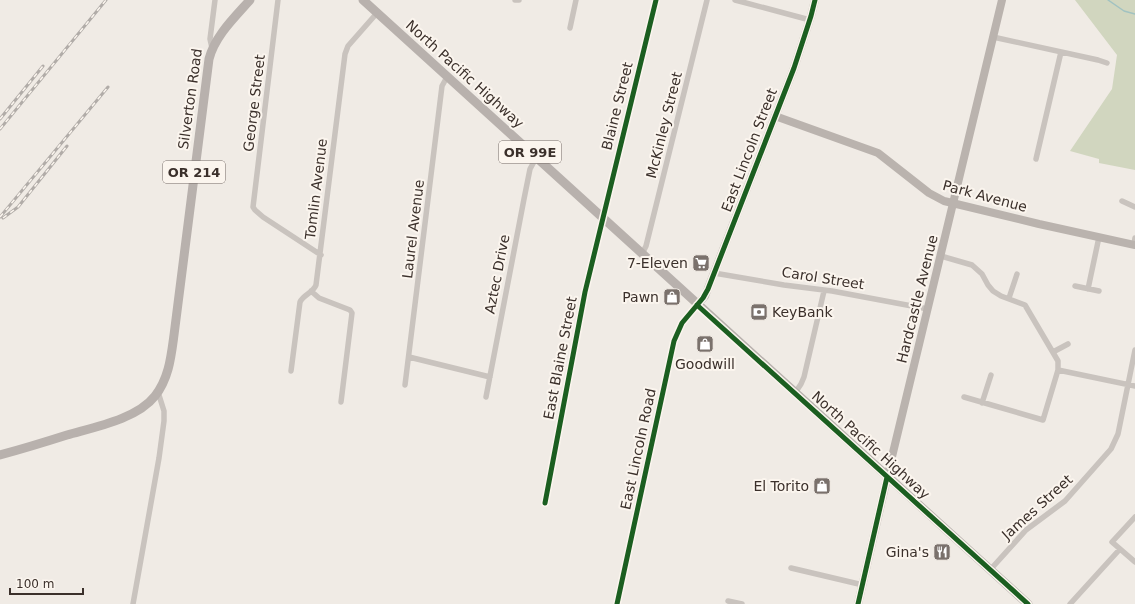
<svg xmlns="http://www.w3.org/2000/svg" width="1135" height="604" font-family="'DejaVu Sans',sans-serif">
	<rect width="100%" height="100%" fill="#f0ebe5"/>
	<path fill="#d1d6bf" d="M1075 0H1135V170L1099 163V159L1070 151 1112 89 1117 55Z"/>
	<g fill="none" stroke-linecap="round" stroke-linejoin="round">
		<path stroke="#a1c2c1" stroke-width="1.5" d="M1108 0 1124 11 1135 14"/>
		<path stroke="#c9c3be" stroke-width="5.5" d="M278 0 253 207 255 210 263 217 321 255
			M515 0H519
			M735 0 810 20
			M570 28 576 0
			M993 37 1098 60 1107 63
			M212 48 210 39 215 0
			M1036 159 1061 52
			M1122 201 1135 207
			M1134 245 1135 238
			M642 254 646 246 707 0
			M941 256 972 265 982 274 988 285 993 291 1001 296 1025 305 1058 361V370L1135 386
			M714 273 784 285 832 291 928 309
			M1075 286 1099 291
			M1088 289 1099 237
			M311 291 319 298 350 310 352 313 341 402
			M1009 298 1017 274
			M1053 352 1068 344
			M409 357 490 377
			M291 371 300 302C304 294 313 293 316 285L345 54 348 46 377 13
			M405 385 442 86 447 77
			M795 393 801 384 804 377 824 291
			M486 397 524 199 530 169 536 158
			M964 397 1043 420 1058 370
			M982 403 991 375
			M545 503 585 292 656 0
			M1135 517 1112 542 1135 562
			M791 568 863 585
			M990 570 1026 530 1065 501 1111 449 1118 434 1135 350
			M728 601 742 604
			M133 604 159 458 164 421V411L158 392
			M617 604 674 341 682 323 697 305
			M1070 604 1120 549"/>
		<path stroke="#bab3ae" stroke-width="8" d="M775 116 878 153 929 193 944 201 1039 224 1135 245
			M697 305 705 296 714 273 794 68 811 16 815 0
			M858 604 890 465 1002 0"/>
		<path stroke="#b8b1ad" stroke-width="9" d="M363 0 1028 604
			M0 455C22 449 45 442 67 435 95 427 137 419 155 396 169 378 171 357 174 335L209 59C215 36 234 18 250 0"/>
		<defs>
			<path id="rail" d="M0 119 43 66
				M0 129 106 0
				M0 217 108 87
				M3 218 18 207 67 146"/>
		</defs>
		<use href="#rail" stroke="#b1aca8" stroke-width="3"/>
		<use href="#rail" stroke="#fbf5ee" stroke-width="1.5" stroke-dasharray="4.5" stroke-linecap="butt"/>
		<defs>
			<path id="cycleway" d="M697 305 1028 604
				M545 503 585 292 656 0
				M617 604 674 341 682 323 703 298 708 289 794 68 811 16 815 0
				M858 604 887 477"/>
		</defs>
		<use href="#cycleway" stroke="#fbf5ee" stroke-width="8"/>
		<use href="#cycleway" stroke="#1b5e20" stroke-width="5"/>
	</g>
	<defs>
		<symbol id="supermarket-square" viewBox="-11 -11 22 22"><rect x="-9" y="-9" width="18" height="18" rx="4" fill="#7a716c" stroke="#fbf5ee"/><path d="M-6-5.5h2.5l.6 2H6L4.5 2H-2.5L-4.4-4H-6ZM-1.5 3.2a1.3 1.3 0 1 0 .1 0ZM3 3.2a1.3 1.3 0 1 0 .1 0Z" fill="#fff"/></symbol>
		<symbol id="shop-square" viewBox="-11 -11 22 22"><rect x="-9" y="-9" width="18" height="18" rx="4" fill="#7a716c" stroke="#fbf5ee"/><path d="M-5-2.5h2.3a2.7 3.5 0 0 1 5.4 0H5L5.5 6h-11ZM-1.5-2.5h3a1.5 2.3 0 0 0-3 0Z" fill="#fff"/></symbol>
		<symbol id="bank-square" viewBox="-11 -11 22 22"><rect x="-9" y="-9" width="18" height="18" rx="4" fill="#7a716c" stroke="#fbf5ee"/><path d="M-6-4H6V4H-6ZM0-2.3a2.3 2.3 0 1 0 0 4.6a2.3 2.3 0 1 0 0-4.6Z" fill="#fff"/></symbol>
		<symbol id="restaurant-square" viewBox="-11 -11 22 22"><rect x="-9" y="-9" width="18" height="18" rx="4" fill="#7a716c" stroke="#fbf5ee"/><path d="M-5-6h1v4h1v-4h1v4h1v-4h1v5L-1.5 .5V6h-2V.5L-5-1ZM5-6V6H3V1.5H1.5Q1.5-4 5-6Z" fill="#fff"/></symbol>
	</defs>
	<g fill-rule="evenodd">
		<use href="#supermarket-square" x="691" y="253" width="20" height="20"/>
		<use href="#shop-square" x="662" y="287" width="20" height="20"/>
		<use href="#bank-square" x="749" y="302" width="20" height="20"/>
		<use href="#shop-square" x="695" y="334" width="20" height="20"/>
		<use href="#shop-square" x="812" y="476" width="20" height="20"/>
		<use href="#restaurant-square" x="932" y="542" width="20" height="20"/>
	</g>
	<g text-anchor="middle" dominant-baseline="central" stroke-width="4" stroke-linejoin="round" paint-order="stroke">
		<g fill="#fbf5ee" stroke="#756b66" stroke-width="1">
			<rect x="499" y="141" width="62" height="22" rx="3"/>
			<rect x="163" y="161" width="62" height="22" rx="3"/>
		</g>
		<g font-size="13" font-weight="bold" fill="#3b302b">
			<text x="530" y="152">OR 99E</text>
			<text x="194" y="172">OR 214</text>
		</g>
		<g font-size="14" fill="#3b302b" stroke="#fbf5ee">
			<text transform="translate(465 74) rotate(42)">North Pacific Highway</text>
			<text transform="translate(190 99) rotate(-82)">Silverton Road</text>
			<text transform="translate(254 103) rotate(-83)">George Street</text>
			<text transform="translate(617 106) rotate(-76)">Blaine Street</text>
			<text transform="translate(664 125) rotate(-76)">McKinley Street</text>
			<text transform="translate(749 150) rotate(-69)">East Lincoln Street</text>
			<text transform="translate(316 189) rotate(-83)">Tomlin Avenue</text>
			<text transform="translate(985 196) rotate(15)">Park Avenue</text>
			<text transform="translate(413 229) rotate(-83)">Laurel Avenue</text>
			<text transform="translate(497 274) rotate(-79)">Aztec Drive</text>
			<text transform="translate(823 278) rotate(9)">Carol Street</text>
			<text transform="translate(917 299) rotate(-76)">Hardcastle Avenue</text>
			<text transform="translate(560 358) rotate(-79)">East Blaine Street</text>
			<text transform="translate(871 445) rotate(42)">North Pacific Highway</text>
			<text transform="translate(638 449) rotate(-78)">East Lincoln Road</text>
			<text transform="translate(1037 507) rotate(-42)">James Street</text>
		</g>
		<g font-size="14" fill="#3b302b" stroke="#fbf5ee" text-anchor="end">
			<text x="688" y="263">7-Eleven</text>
			<text x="659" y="297">Pawn</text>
			<text x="772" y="312" text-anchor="start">KeyBank</text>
			<text x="705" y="364" text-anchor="middle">Goodwill</text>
			<text x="809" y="486">El Torito</text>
			<text x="929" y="552">Gina's</text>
		</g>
	</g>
	<path d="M10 588v6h73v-6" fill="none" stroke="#3b302b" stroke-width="2"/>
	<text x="16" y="588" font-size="12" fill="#3b302b" stroke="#fbf5ee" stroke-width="3" paint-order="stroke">100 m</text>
</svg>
